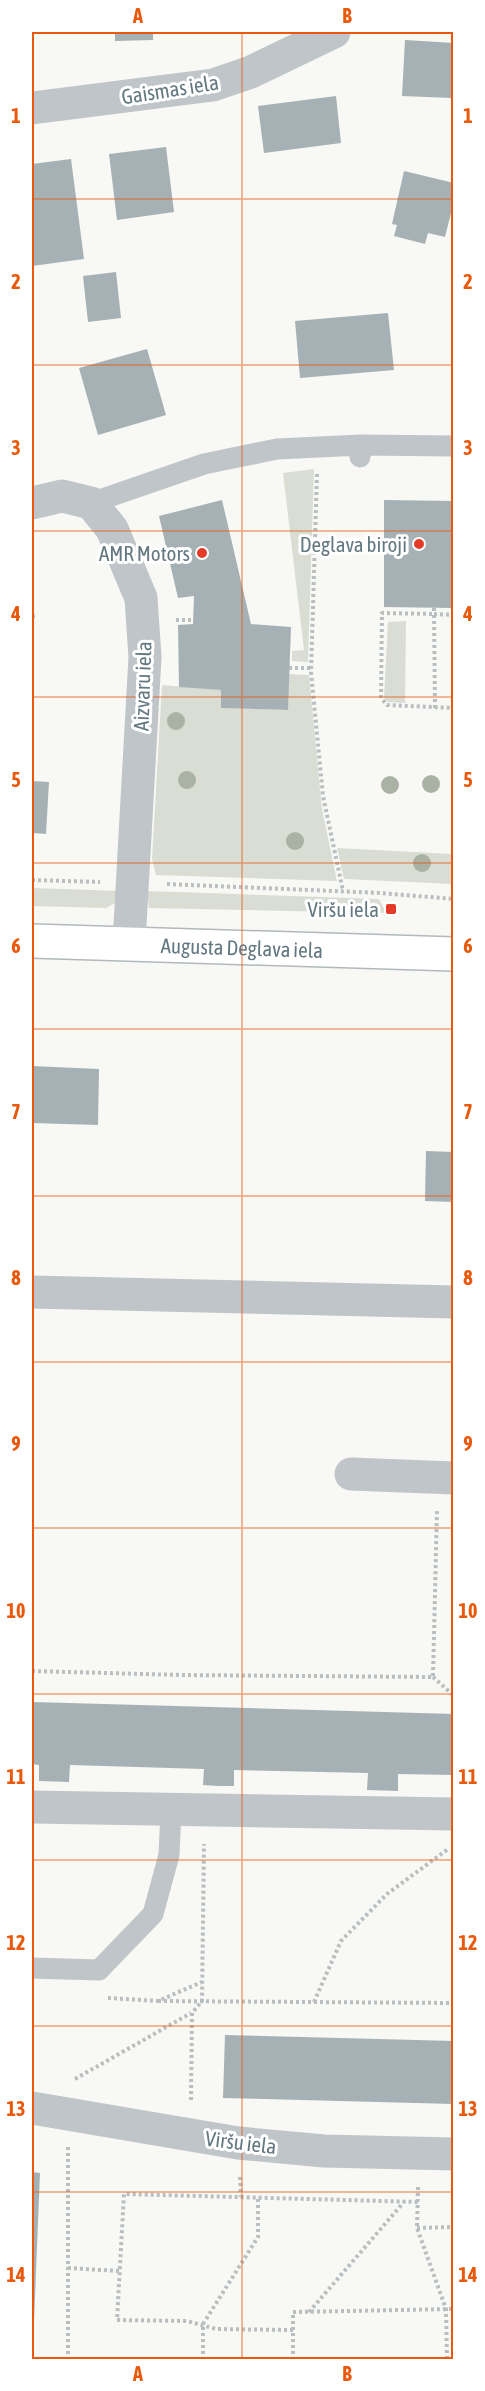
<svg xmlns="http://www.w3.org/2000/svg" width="485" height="2391" font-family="'Asap Condensed',sans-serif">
	<rect width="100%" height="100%" fill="#f8f8f5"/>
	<path fill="#d9ddd4" d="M314 469 308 662 292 661V651L304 650 283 473Z
		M406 621 405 703 388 702 384 698 388 622Z
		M289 674 309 675 322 809 337 881 156 875 152 859 162 685 221 690V708L287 710Z
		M337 848 453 854V884L344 879Z
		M32 888 121 891 117 902 106 908 32 906Z
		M147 891 379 899 386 913 149 908Z"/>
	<path fill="#a6b1b5" d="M115 32H153V40L115 41Z
		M405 40 454 43 452 98 402 96Z
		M336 96 341 143 264 153 258 106Z
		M166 147 174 212 117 220 109 154Z
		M71 159 84 259 32 266V164Z
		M404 171 454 183V201L445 237 428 233 425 244 394 236 397 225 392 224Z
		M116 272 121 318 88 322 83 276Z
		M388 313 394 370 300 378 295 321Z
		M147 349 166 415 98 435 79 368Z
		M222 500 251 624 291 627 288 710 221 708V690L179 687 178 625 193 624 194 596 178 598 159 516Z
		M384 500 454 501V587H451V608L384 607Z
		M32 600 35 618H32Z
		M32 781 49 782 46 834 32 833Z
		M32 1066 99 1069 98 1125 32 1123Z
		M426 1151 454 1152V1202L425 1201Z
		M32 1702 454 1714V1775L398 1774V1791L367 1790 368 1773 234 1770V1786H218L203 1785 204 1769 70 1765 69 1782 39 1781V1765L32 1764Z
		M225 2035 454 2041V2104L223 2098Z
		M32 2172 40 2173 33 2346H32Z"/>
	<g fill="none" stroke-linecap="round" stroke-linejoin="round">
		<defs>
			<g id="secondary">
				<path id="s1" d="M32 941 454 954"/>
			</g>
		</defs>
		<use href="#secondary" stroke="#b1b9bd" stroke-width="36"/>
		<path stroke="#b9bec0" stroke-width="4" stroke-dasharray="3 3" stroke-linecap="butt" d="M317 474 311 672 323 796 343 891
			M434 608V614L454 615
			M176 620H194
			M289 668H311
			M435 708 434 614 382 613 381 698 387 705 454 708
			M32 880 100 882
			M167 884 380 893 454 899
			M32 1671 181 1675 433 1677 437 1510
			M433 1677 454 1696
			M108 1998 158 2001 202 1982
			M158 2001 454 2003
			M314 2002 341 1941 387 1894 448 1849
			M75 2079 191 2013
			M191 2100 192 2013 202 2001 204 1844
			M240 2177 241 2197
			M418 2187 417 2228 446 2309 447 2360
			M417 2228 454 2227
			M68 2268 120 2271
			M309 2312 404 2202
			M293 2330 216 2329 187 2321 117 2320 124 2194 418 2202
			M68 2360V2147
			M203 2360V2324L258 2237V2198
			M293 2360V2312L454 2309"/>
		<path stroke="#bfc5c8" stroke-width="21" d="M360 457 361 445 454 446
			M91 503 204 464 277 449 361 445
			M32 1968 99 1970 153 1914 169 1855 171 1810"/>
		<path stroke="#bfc5c8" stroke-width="33" d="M32 108 213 85 251 72 334 32
			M32 503 62 496 91 503 112 529 141 598 145 657 129 943
			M32 1292 454 1302
			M351 1474 454 1478
			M32 1807 454 1814
			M32 2108 238 2143 324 2151 454 2154"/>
		<use href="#secondary" stroke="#fff" stroke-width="33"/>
	</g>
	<g fill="#a9b2a4">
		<circle cx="176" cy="721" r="9"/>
		<circle cx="187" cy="780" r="9"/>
		<circle cx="431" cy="784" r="9"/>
		<circle cx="390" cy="785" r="9"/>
		<circle cx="295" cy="841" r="9"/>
		<circle cx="422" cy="863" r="9"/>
	</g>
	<path fill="none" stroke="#e8590c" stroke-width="1.5" stroke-opacity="0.55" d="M242 32V2360M32 199H454M32 365H454M32 531H454M32 697H454M32 863H454M32 1029H454M32 1196H454M32 1362H454M32 1528H454M32 1694H454M32 1860H454M32 2026H454M32 2192H454"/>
	<g fill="#e53a28" stroke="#fff" stroke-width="2">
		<circle cx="419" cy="544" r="6"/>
		<circle cx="202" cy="553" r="6"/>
		<rect x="385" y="903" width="12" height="12" rx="3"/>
	</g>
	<g text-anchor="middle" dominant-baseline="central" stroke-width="6" stroke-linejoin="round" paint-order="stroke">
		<g font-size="21" fill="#637881" stroke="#fff">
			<text transform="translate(170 89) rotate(-9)">Gaismas iela</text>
			<text transform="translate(142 686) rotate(-88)">Aizvaru iela</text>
			<text stroke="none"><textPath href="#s1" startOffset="210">Augusta Deglava iela</textPath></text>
			<text transform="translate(241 2142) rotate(7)">Viršu iela</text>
		</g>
		<g font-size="21" fill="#637881" stroke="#fff" text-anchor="end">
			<text x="407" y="544">Deglava biroji</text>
			<text x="190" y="553">AMR Motors</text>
			<text x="379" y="909">Viršu iela</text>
		</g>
	</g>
	<rect width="485" height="2391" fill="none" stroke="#ffffff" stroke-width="66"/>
	<rect x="33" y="33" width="419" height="2325" fill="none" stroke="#e8590c" stroke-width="2"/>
	<g font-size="20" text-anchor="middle" font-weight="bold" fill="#e8590c">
		<text x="138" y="23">A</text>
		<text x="347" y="23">B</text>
		<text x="16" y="123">1</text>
		<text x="468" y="123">1</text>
		<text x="16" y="289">2</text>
		<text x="468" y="289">2</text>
		<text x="16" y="455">3</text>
		<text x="468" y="455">3</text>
		<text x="16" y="621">4</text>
		<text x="468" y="621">4</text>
		<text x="16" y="787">5</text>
		<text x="468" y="787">5</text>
		<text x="16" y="953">6</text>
		<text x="468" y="953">6</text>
		<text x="16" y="1119">7</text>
		<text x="468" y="1119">7</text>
		<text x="16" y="1285">8</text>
		<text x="468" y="1285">8</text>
		<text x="16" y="1451">9</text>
		<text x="468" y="1451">9</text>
		<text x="16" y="1618">10</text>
		<text x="468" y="1618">10</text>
		<text x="16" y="1784">11</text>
		<text x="468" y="1784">11</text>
		<text x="16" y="1950">12</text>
		<text x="468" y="1950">12</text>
		<text x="16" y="2116">13</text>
		<text x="468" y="2116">13</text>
		<text x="16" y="2282">14</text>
		<text x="468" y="2282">14</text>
		<text x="138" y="2381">A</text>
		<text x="347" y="2381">B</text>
	</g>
</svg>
